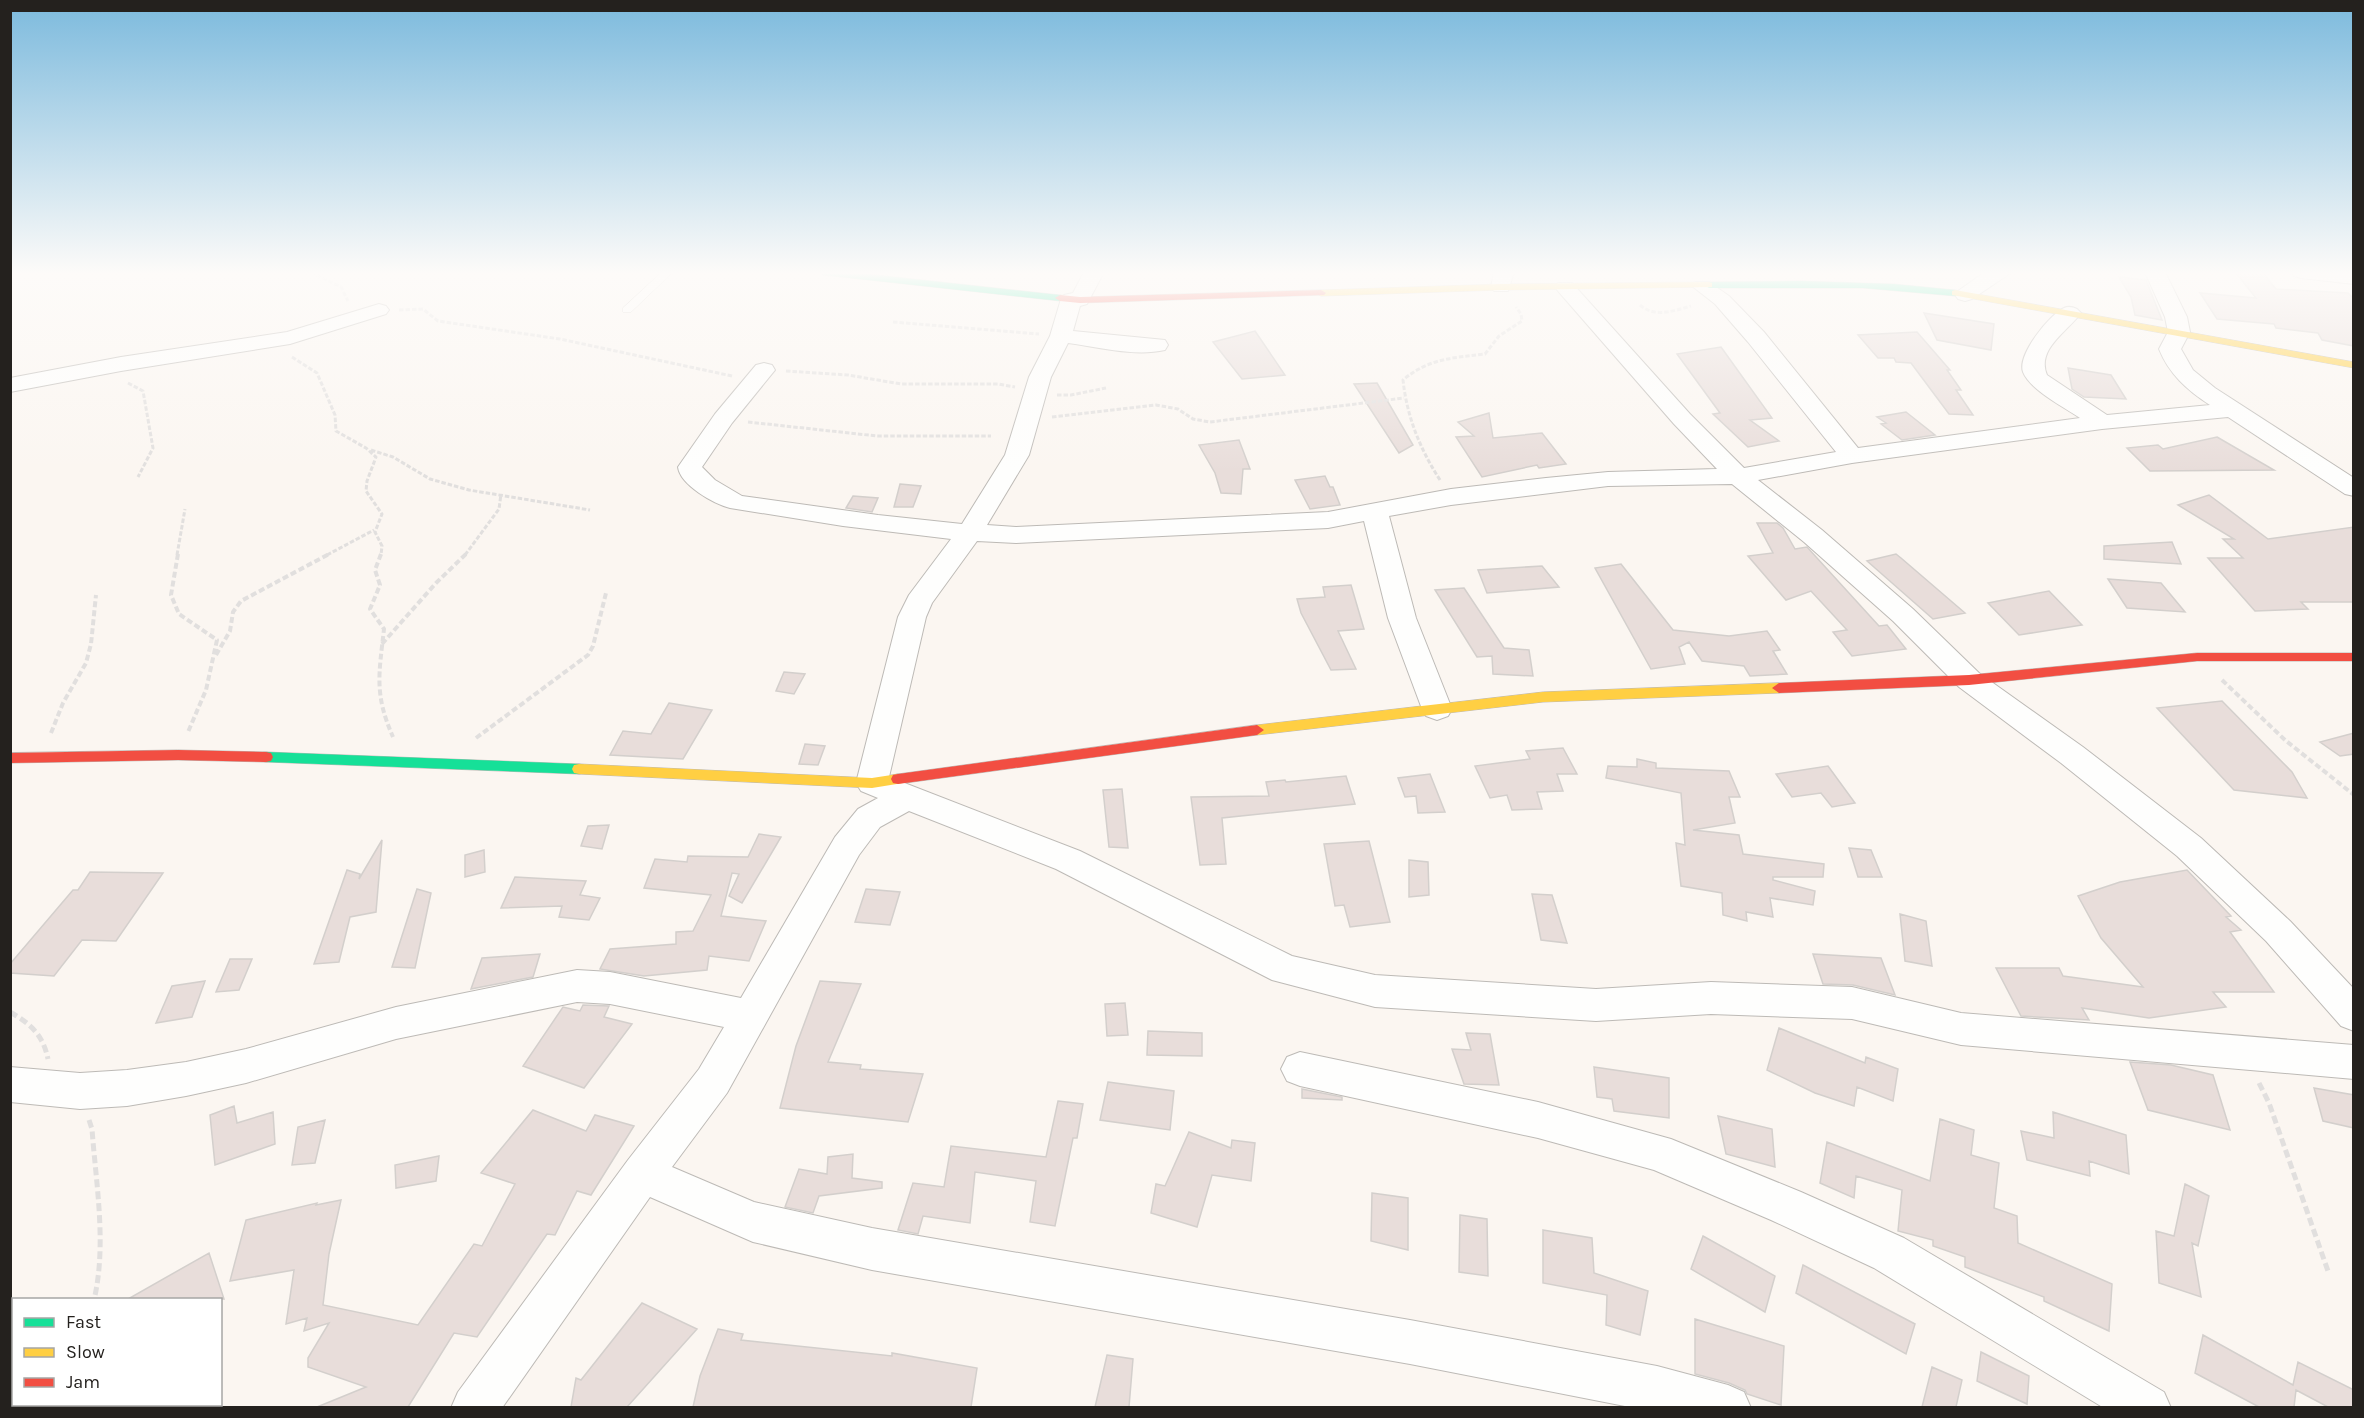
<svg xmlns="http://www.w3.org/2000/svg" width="2364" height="1418" font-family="Karla,sans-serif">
	<rect width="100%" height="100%" fill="#fbf6f1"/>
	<path fill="#e8ddda" stroke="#d3cfcc" stroke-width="1.5" d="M2235 272H2262L2276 289 2348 293 2354 299V346L2322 340 2318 333 2276 328 2274 324 2217 319 2200 293 2256 298Z
		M2119 277 2146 280 2162 320 2135 315 2131 297Z
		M1924 313 1994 324 1991 350 1937 340Z
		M1255 331 1285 375 1242 379 1213 342Z
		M1917 332 1950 370H1947L1961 390H1956L1973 415 1949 414 1911 363 1896 362 1894 358H1878L1858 335Z
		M1721 347 1772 418 1750 420 1779 441 1748 447 1713 414 1720 413 1677 354Z
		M2068 368 2111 375 2126 399 2084 397 2072 389Z
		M1377 383 1413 445 1399 453 1354 384Z
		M1906 412 1935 435 1902 440 1881 424 1886 423 1877 417Z
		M1489 413 1493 438 1542 433 1566 464 1539 468 1537 465 1482 477 1456 437 1474 436 1458 422Z
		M2217 437 2274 470 2150 471 2127 448 2158 445 2163 449Z
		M1239 440 1250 469H1243L1241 494 1221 493 1215 473 1199 445Z
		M1325 476 1330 487H1333L1340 505 1310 509 1295 480Z
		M900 484 921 486 913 507H894Z
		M2209 495 2268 539 2354 527V602H2301L2308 609 2255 611 2208 558H2243L2223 539H2234L2178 505Z
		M853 496 878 498 872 512 846 508Z
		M1757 523H1777L1783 528 1795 549 1807 547 1879 626 1887 625 1906 649 1852 656 1833 632 1847 630 1811 591 1786 600 1748 556 1773 553Z
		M2172 542 2181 564 2104 559V546Z
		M1896 554 1901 558 1965 613 1933 619 1867 561Z
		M1621 564 1673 630 1729 636 1767 631 1780 650 1773 651 1787 674 1750 676 1744 666 1702 661 1689 642 1679 647 1685 664 1651 669 1595 568Z
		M1542 566 1559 587 1487 593 1478 570Z
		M2108 579 2161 583 2185 612 2127 608Z
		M1351 585 1364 629 1338 631 1356 669 1331 670 1301 613 1297 599 1325 597 1323 587Z
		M1464 588 1504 648 1529 650 1533 676 1493 674 1492 656 1477 657 1435 590Z
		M2049 591 2082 625 2019 635 1988 603Z
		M784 672 805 674 794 694 776 691Z
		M2222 701 2292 772 2307 798 2234 790 2157 708Z
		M669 703 712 710 683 759 610 755 623 731 651 734Z
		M2354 733V754L2340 756 2320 742Z
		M805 744 825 746 818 765 799 764Z
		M1563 748 1577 774H1557L1563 791 1537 792 1542 809 1512 810 1507 795 1490 798 1475 766 1530 759 1526 751Z
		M1637 759 1656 763V768L1729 771 1740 797H1729L1735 823 1693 830 1739 835 1743 854 1824 864 1823 877H1773V880L1815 891 1813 905 1770 898 1773 917 1746 912 1747 921 1723 915 1722 893 1681 886 1676 843 1685 845 1681 793 1606 778 1608 766 1637 767Z
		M1828 766 1855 803 1832 807 1821 793 1792 797 1776 774Z
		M1430 774 1445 812 1418 813 1416 796 1405 797 1398 778Z
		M1346 776 1355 804 1222 818 1226 864 1200 865 1191 797 1269 796 1266 782 1285 780 1286 782Z
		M1122 789 1128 848 1109 847 1103 790Z
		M609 825 602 849 581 846 588 826Z
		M759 834 781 837 742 903 729 896 739 874 732 873 721 916 766 921 749 961 709 956 707 970 644 976 600 969 610 949 676 944V932L693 931 711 895 644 888 655 859 687 862 688 856 748 857Z
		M382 840 376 912 350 917 339 962 314 964 347 870 360 874 359 879Z
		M1369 841 1390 922 1350 927 1344 905 1335 906 1324 844Z
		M1849 848 1871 850 1882 877H1858Z
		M484 850 485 872 465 877V855Z
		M1409 860 1428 862 1429 895 1409 897Z
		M2187 870 2231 916 2226 917 2241 930 2230 932 2274 992H2213L2226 1007 2149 1018 2082 1008 2089 1020 2021 1016 1996 968H2059L2063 976 2143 987 2101 938 2078 896 2120 882Z
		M90 872 163 873 116 941 82 940 54 976 10 973V964L73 890H78Z
		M515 877 586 881 580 895 600 898 589 920 559 917 562 906 501 908Z
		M417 889 431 893 415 968 392 967Z
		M866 889 900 892 890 925 855 922Z
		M1532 894 1552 895 1567 943 1541 940Z
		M1900 914 1926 921 1932 966 1905 961Z
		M540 954 533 977 471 989 482 958Z
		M1813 954 1881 958 1895 995 1853 985 1823 984Z
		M230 959H252L239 990 216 992Z
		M205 981 192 1017 156 1023 172 986Z
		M820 981 861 984 828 1062 861 1065 860 1069 923 1074 908 1122 780 1108 796 1046Z
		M1125 1003 1128 1035 1107 1036 1105 1004Z
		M583 1005 609 1006 604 1017 632 1024 584 1088 523 1066 563 1007 580 1011Z
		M1779 1028 1865 1063 1866 1057 1898 1069 1893 1101 1857 1087 1854 1106 1815 1093 1767 1070Z
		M1148 1031 1202 1033V1056L1147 1055Z
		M1466 1033 1490 1034 1499 1085 1464 1084 1452 1049 1471 1050Z
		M2130 1062 2171 1065 2213 1075 2230 1130 2148 1110Z
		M1594 1067 1669 1078V1118L1614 1111 1612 1099 1597 1097Z
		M1108 1082 1174 1091 1170 1130 1100 1120Z
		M2314 1088 2354 1095V1128L2323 1121Z
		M1302 1089 1342 1097V1100L1302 1098Z
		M1058 1101 1083 1104 1077 1138H1073L1055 1226 1030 1222 1036 1181 975 1172 970 1223 923 1216 918 1234 898 1230 913 1183 944 1187 951 1146 1046 1157Z
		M234 1106 237 1123 273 1112 275 1144 215 1165 210 1115Z
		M533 1110 586 1131 595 1115 634 1126 591 1195 577 1191 555 1235 547 1234 477 1337 454 1333 408 1407H317L366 1387 308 1367V1358L329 1323 304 1331 307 1318 286 1324 294 1270 230 1281 246 1220 317 1203 316 1205 341 1200 329 1254 323 1305 418 1325 474 1244 482 1246 515 1184 481 1173Z
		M2053 1112 2126 1135 2129 1174 2089 1161 2090 1176 2027 1160 2021 1131 2054 1138Z
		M1718 1116 1772 1129 1775 1167 1726 1154Z
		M1940 1119 1974 1130 1971 1155 1999 1163 1994 1208 2017 1216 2018 1243 2112 1284 2109 1331 2044 1301V1297L1965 1267V1257L1933 1246V1240L1898 1231 1902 1190 1856 1176 1854 1198 1820 1183 1827 1142 1930 1181Z
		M325 1120 315 1163 292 1165 298 1127Z
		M1189 1132 1231 1148 1232 1140 1255 1143 1251 1181 1212 1175 1197 1227 1151 1213 1156 1184 1165 1186Z
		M853 1154 852 1178 882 1182V1188L819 1196 813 1213 785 1207 799 1169 827 1174 828 1157Z
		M439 1156 436 1181 396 1188 395 1165Z
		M2185 1184 2209 1196 2198 1246 2192 1243 2201 1297 2159 1283 2156 1231 2174 1236Z
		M1372 1193 1408 1198V1250L1371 1241Z
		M1460 1215 1487 1219 1488 1276 1459 1272Z
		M1543 1230 1592 1238 1594 1273 1648 1291 1640 1335 1606 1325 1607 1295 1543 1283Z
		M1703 1236 1775 1276 1765 1312 1691 1269Z
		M209 1253 224 1299H128Z
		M1803 1265 1915 1324 1906 1354 1796 1293Z
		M642 1303 697 1329 627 1407H571L576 1378 581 1380Z
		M1695 1319 1784 1346 1781 1405 1747 1394 1745 1390 1729 1383 1695 1374Z
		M718 1329 743 1334 741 1340 892 1356V1353L977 1368 971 1407H693L700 1376Z
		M2203 1335 2293 1385 2298 1362 2354 1390V1407H2328L2296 1390 2294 1407H2259L2195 1373Z
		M1981 1352 2029 1376 2027 1404 1977 1381Z
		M1107 1355 1133 1359 1129 1407H1095Z
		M1932 1367 1962 1380 1956 1407H1922Z"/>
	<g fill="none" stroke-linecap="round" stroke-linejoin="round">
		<defs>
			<path id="lane" d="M662 272H673L631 312H623V308Z"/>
			<path id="street" d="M1084 272H1104L1087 304 1080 306 1073 331 1165 340 1168 345 1165 350C1135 357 1098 347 1068 343L1051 377 1029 455 987 525 1016 527 1328 512 1451 489 1546 478 1608 472 1717 469 1674 424 1558 291 1555 287 1558 283H1572L1690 414 1744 468 1836 452 1748 342 1715 304 1692 286 1695 282H1709L1729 296 1764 332 1858 448 2080 418C2064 407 2030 390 2023 372 2017 355 2049 315 2064 308 2068 306 2073 307 2077 309L2081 313C2068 331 2036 349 2047 375L2107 415 2210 405C2187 390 2169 374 2159 349L2168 332 2165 317 2145 272H2165L2187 317 2190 332 2181 349 2193 370 2215 388 2354 478V496L2345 494 2228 417 2102 429 1852 463 1758 480 1822 530 1913 609 1979 673 2083 747 2201 838 2290 921 2354 989V1031L2341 1026 2266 941 2177 856 2061 763 1959 687 1893 621 1804 542 1732 484 1608 486 1451 505 1389 516 1416 618 1452 709 1448 716 1437 720 1426 716 1422 709 1388 618 1364 521 1328 528 1016 543 977 541 932 603 926 617 889 777 1080 851 1292 956 1375 975 1596 989 1711 982 1852 987 1961 1013 2354 1045V1079L1961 1045 1852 1019 1711 1014 1596 1021 1375 1007 1272 980 1056 869 909 811 880 827 859 855 727 1093 672 1167 754 1202 872 1228 1410 1320 1657 1366 1728 1385 1744 1392 1751 1408H1635L1410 1364 872 1270 753 1242 650 1197 502 1408H451L458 1392 628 1160 699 1069 724 1027 610 1004 577 1002 396 1039 246 1083 186 1096 127 1106 80 1109 10 1102V1067L80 1073 127 1070 186 1062 246 1049 396 1007 577 970 610 972 741 998 835 837 858 809 878 798 861 791 856 783 898 617 909 595 951 539 843 526 730 508C714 504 680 485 678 467L715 414 756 365 764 363 772 365 775 370 732 423 702 467 715 480 742 496 878 515 962 524 1005 455 1029 377 1050 336 1061 299 1064 295 1073 293Z
				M1494 272H1514L1508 291H1494L1491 287Z
				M1985 272H2012L1972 299 1965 301 1958 299 1955 295 1958 291Z
				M2291 272H2354V284L2301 278 2294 276Z
				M379 304 386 306 389 310 386 314 290 344 121 371 10 392V378L121 357 287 332Z
				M1300 1052 1538 1102 1671 1139 1801 1192 1904 1238 2164 1392 2171 1408H2104L1874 1268 1771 1220 1654 1170 1538 1138 1300 1086 1287 1081 1281 1069 1287 1057Z"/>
			<path id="fast" d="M819 272H850L1060 295 1065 298 1060 301 823 275Z
				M1802 281 1894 284 1955 290 1960 293 1955 296 1863 288H1709L1704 285 1709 282Z
				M266 752 579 764 584 765 586 769 584 773 579 774 266 762 261 761 259 757 261 753Z"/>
			<path id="slow" d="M1709 282 1712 283V287L1501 290 1321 296 1316 293 1321 290 1501 284Z
				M1955 290 2354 362V368L1952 295V291Z
				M1779 683 1786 688 1779 693 1543 702 1257 735 1250 730 1257 725 1543 692Z
				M579 764 872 778 898 774 903 775 905 779 903 783 872 788 579 774 574 773 572 769 574 765Z"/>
			<path id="jam" d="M1321 290 1326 293 1324 295 1080 303 1060 301 1055 298 1060 295 1080 297Z
				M2197 653H2354V661H2197L1969 685 1779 693 1772 688 1779 683 1969 675Z
				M1257 725 1264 730 1257 735 898 784 893 783 891 779 893 775 898 774Z
				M178 750 266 752 271 753 273 757 271 761 266 762 178 760 10 763V753Z"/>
		</defs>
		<use href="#lane" stroke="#bdbab6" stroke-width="1"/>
		<use href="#street" stroke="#bdbab6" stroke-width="2"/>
		<use href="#fast" stroke="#bdbab6" stroke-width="1"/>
		<use href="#slow" stroke="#bdbab6" stroke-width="1"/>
		<use href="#jam" stroke="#bdbab6" stroke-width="1"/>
		<path stroke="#e1dfde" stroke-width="3" stroke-dasharray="4.5 2" stroke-linecap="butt" d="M311 272 341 287 348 301
			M1640 305C1655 318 1673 311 1691 306
			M399 310 423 309 438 321 560 339 732 376
			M893 322 1039 334
			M292 357 317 373 335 415 336 431 366 448 376 457 367 481 366 491 382 514 375 532 382 546 381 555
			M786 371 848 375 901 384H998L1015 387
			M128 383 143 391 153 448 138 477
			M1057 395H1071L1106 388
			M1052 417 1156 405 1178 409 1193 419 1210 422 1404 398
			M748 422 877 436H991
			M371 450 393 457 430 479 469 490 590 510
			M1440 480C1420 449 1407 417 1403 380 1429 358 1453 358 1485 354L1499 336 1522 321 1521 314 1516 307
			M177 555 185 509
			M327 555 374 530
			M465 555 499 509 501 494"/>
		<path stroke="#e1dfde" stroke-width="4" stroke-dasharray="6 3" stroke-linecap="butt" d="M178 554 171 595 179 614 217 640 206 690 188 732
			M381 554 375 570 380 585 370 609 384 629C379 674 374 694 393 737
			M382 644 436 583 466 554
			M216 655 230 631 233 612 241 601 329 554
			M2222 680 2285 740 2354 795
			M51 733 63 703 86 663 91 644 96 595
			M476 738 588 655 593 646 606 593"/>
		<path stroke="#e1dfde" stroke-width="5" stroke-dasharray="8 4" stroke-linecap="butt" d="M10 1012C31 1024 43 1035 48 1059
			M2259 1083 2269 1103 2328 1271
			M89 1120 92 1129C96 1184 107 1245 94 1300
			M10 1385 14 1382"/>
		<use href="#lane" fill="#fefefd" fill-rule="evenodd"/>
		<use href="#street" fill="#fefefd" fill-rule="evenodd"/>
		<use href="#fast" fill="#16e098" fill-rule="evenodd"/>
		<use href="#slow" fill="#ffcf43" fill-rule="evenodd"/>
		<use href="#jam" fill="#f24e42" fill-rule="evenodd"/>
	</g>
	<linearGradient id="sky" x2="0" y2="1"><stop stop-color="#7cbadd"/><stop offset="0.58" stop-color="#fdfbf9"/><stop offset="1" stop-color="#fdfbf9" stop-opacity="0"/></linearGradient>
	<rect width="2364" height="471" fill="url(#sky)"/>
	<rect width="2364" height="1418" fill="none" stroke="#24211e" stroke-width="24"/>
	<rect x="12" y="1298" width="210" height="108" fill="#ffffff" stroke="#a7a6a5" stroke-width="1.5"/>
	<rect x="24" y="1318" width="30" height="9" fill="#16e098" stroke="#a7a6a5" stroke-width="1.5"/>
	<text x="66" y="1328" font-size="18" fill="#24211e">Fast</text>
	<rect x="24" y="1348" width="30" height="9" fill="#ffcf43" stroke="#a7a6a5" stroke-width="1.5"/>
	<text x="66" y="1358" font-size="18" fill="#24211e">Slow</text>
	<rect x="24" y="1378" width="30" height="9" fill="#f24e42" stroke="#a7a6a5" stroke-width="1.5"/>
	<text x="66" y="1388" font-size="18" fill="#24211e">Jam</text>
</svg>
